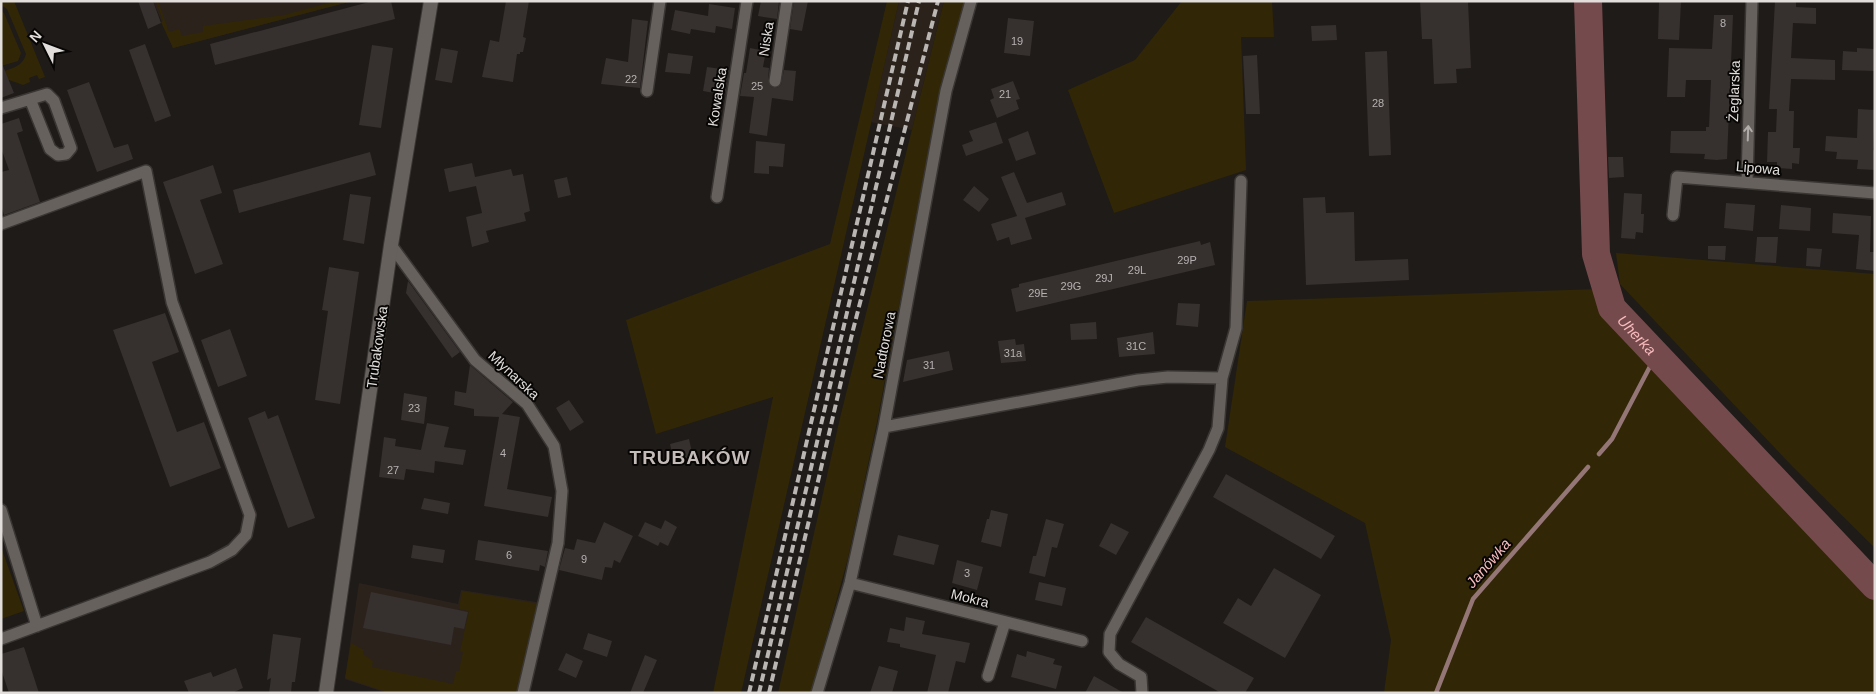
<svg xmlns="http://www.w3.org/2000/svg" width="1876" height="694" font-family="Helvetica,sans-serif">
	<rect width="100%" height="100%" fill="#1f1b18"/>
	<path fill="#2c221c" d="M153 1H353L173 48Z
		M899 1H944L912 130 871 122Z
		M359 583 458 604 461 590 542 603 520 693H387L345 679Z"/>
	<path fill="#312706" d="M1 1H14L45 77 39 79 37 75 29 78 30 82 23 85 9 80 1 83V72C13 68 23 66 26 54L7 9 1 5Z
		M156 1H158L169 32 180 29 181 36 203 32V26L284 15 335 1H352L173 48 161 22 163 21Z
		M887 1H899L741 693H713L773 397 656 434 626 320 830 244Z
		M944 1H969L943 90 894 331 877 422 848 558 811 693H778L840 418Z
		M1182 1H1272L1274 37H1241L1246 170 1114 213 1068 90 1135 60Z
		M1 10 4 13 21 53 18 61 1 66Z
		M1616 253 1875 274V548L1793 467 1620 284Z
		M1599 289 1606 316 1875 597V693H1384L1391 640 1365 523 1225 447 1247 301Z
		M1 547 24 611 1 619Z
		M462 591 540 604 519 693H390L345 678 351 643 364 650 363 654 373 661 372 667 453 684 456 671H459L463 652 460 651 469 611 459 609Z"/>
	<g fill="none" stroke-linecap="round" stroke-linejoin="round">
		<path stroke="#957677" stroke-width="4.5" d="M1599 454 1612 439 1656 355
			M1436 693 1473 599 1588 467"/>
		<path stroke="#754a4c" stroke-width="28" id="s1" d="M1588 1 1596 254 1612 308 1875 586"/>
	</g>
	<path fill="#36302f" d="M138 1H153L161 23 148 29Z
		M373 1H391L395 19 215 65 210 44Z
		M506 1H529L523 37 526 38 523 52H520V54H517L513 82 482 77 490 40 499 42Z
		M761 1H779L777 19 758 16Z
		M794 1H808L802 31 790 29Z
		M1420 1H1468L1471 68 1456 69 1457 83 1434 84 1432 39H1422Z
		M1775 1H1796V7L1816 8V24L1793 23 1791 58 1835 60V80L1791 79 1789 111H1794L1793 148H1800L1799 164 1792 163V169L1777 168V162H1767L1768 132H1776L1777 109H1769Z
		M1659 2H1681L1679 40 1658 39Z
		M709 4 735 8 732 29 716 26 715 33 691 29 690 34 671 30 675 10 708 16Z
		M1714 15H1733L1727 159 1717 160 1704 159 1705 154 1670 153 1671 131H1706V127H1709L1711 80H1686L1685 97H1667L1669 48 1712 49Z
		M1008 18 1034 21 1030 56 1004 53Z
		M632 19 648 21 640 88 601 84 606 58 628 62Z
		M1336 25 1337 40 1312 41 1311 26Z
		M145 44 171 116 155 122 129 50Z
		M372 45 393 48 381 128 359 125Z
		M441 48 458 51 452 83 435 80Z
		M750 48 766 51 763 67 769 68 768 80 771 87 777 88 781 85 784 70 796 71 793 101 772 98 767 136 749 133 754 97 740 96 744 73H746Z
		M1857 48 1875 49V71L1842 70 1843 51 1857 52Z
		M1387 51 1391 155 1369 156 1365 52Z
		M668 53 693 56 690 74 665 72Z
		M1257 55 1260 114H1246L1243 56Z
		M1 61 14 93 1 98Z
		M707 67 729 70 725 95 703 91Z
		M1013 81 1020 99 1016 100 1019 109 997 118 990 100 994 98 991 89Z
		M89 82 114 148 128 144 133 159 97 172 67 90Z
		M1858 109 1875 110 1873 150 1875 151V170L1857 169 1858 160 1836 159 1837 152 1825 151 1826 136 1857 138Z
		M19 118 23 131 17 133 40 202 4 215 1 205V172L9 170 1 148V124Z
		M996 122 1003 143 966 156 962 145 973 141 969 131Z
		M1028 131 1036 154 1016 161 1008 139Z
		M756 141 785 144 783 167 769 166V174L754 173Z
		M370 152 376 175 239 213 233 190Z
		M1608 157H1623L1624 177 1609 178Z
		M472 163 475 177 511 169 513 176 523 174 530 211 524 213 526 221 486 231 489 242 472 247 466 217 482 213 476 186 449 192 444 169Z
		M213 165 222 193 200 200 223 264 195 274 163 182Z
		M1014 172 1027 203 1062 192 1066 205 1025 218 1032 239 1011 245 1009 237 997 241 991 224 1017 216 1001 177Z
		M567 177 571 195 558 198 554 180Z
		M974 186 989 199 979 212 963 200Z
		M1624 193 1642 194 1641 214H1644L1643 233 1636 232 1635 239 1621 238Z
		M350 194 371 197 364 244 343 240Z
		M1325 197 1326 213 1354 212 1355 261 1408 259 1409 280 1306 285 1303 198Z
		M1726 203 1755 205 1753 231 1724 228Z
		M1781 205 1811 208 1810 231 1779 229Z
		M1833 213 1871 216 1870 252H1875V271L1856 269 1859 235 1832 233Z
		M1757 237H1778L1776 263 1755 262Z
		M1200 241 1201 245 1210 242 1215 265 1016 312 1011 289 1019 287V284Z
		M1708 246H1726L1725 260 1708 259Z
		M1807 248 1822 249 1820 267 1806 266Z
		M329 267 359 272 340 404 315 400 328 311 322 310Z
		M408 281 460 352 452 358 406 293Z
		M1178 303 1200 304 1198 327 1176 325Z
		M165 313 179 352 152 362 177 432 204 422 221 468 170 487 113 330Z
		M1096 322 1097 339 1071 340 1070 324Z
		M230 329 247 376 218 387 201 340Z
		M1153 332 1155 354 1119 357 1117 338Z
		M1015 339 1016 345 1024 344 1026 361 1001 363 998 341Z
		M949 351 953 370 903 382 907 360Z
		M470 365 513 402 502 414 520 417 507 489 552 497 548 517 484 506 499 417 474 416V409L454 405 455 391 466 393Z
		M404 393 427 397 424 424 401 420Z
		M569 400 584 422 570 431 556 408Z
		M265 411 268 419 278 415 315 518 288 528 248 418Z
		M427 423 449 427 444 447 466 450 463 465 435 461 434 473 406 469 404 480 379 477 384 437 396 439 395 446 421 450Z
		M689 439 693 457 674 461 670 444Z
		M1226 474 1335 536 1321 559 1213 497Z
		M424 498 450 503 448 514 421 509Z
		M991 510 1008 514 1001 547 981 542 987 519H989Z
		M1046 519 1064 524 1057 548 1052 547 1045 577 1029 573 1033 556H1036Z
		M665 520 677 527 668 546 660 542 658 546 638 536 645 522 661 529Z
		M604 522 633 536 620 563 614 560 612 568 605 567 602 580 559 570 565 548 574 550 577 539 595 543Z
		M1111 523 1129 532 1116 555 1099 546Z
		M898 535 939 545 934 565 893 555Z
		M478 540 548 551 545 567 540 565 539 571 475 560Z
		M413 545 445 550 443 563 411 558Z
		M957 560 983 567 977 590 952 583Z
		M1274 568 1321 595 1285 658 1223 623 1238 598 1251 606Z
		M1039 582 1066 588 1062 606 1035 600Z
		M371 592 468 612 464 629 454 627 451 645 363 628Z
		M906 617 925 621 922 634 970 643 965 663 956 661 948 693H927L936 655 900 647V644L887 642 890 628 904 631Z
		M1146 617 1254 678 1245 693H1221L1131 642Z
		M588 633 612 641 607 657 583 649Z
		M273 634 301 638 295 682H292L291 693H269L271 678 267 680Z
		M24 647 39 693H9L1 669V654Z
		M1027 651 1055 659 1053 664 1062 666 1056 689 1011 677 1017 654 1026 657Z
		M566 653 583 661 576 678 558 670Z
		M645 655 657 660 643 693H630Z
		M879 666 898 671 892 693H870Z
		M236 668 243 688 232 693H189L184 681 211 672 213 677Z
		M1094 676 1124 693H1085Z"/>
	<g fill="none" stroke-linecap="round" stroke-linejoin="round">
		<defs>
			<path id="minor" d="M775 81 787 1
				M647 91 660 1
				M1 108 47 94 54 101 71 148 66 154 58 155 50 149 30 99
				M1747 182 1752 1
				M717 197 747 1
				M1673 215 1677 177 1875 193
				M1 224 146 171 172 302 250 515 246 535 232 550 210 562 1 639
				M391 245 475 360 527 404 554 446 562 491 558 543 523 693
				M884 427 1138 380 1168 377 1222 378
				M1 510 37 626
				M850 583 1082 641
				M988 676 1005 622
				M817 693 850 583 884 427 946 91 971 1
				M1142 693 1141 677 1119 664 1109 652 1110 634 1209 450 1218 428 1222 378 1236 328 1241 181"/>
			<path id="tertiary" d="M326 693 391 245 431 1"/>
		</defs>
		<use href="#minor" stroke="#393634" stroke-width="14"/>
		<use href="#tertiary" stroke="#393634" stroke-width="16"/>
		<use href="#minor" stroke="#66615d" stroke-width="11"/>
		<use href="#tertiary" stroke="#66615d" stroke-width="14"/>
		<path stroke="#b9b6b4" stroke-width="4" stroke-dasharray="8 4" stroke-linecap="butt" d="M749 693 908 1
			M759 693 919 1
			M769 693 853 330 938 1"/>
	</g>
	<defs><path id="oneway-shaft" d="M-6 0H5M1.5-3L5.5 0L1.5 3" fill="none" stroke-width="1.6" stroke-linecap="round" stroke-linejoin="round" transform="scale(1.25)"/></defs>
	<use stroke="#b0aca9" href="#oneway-shaft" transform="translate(1748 133) rotate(-88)"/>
	<g text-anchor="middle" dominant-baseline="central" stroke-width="4" stroke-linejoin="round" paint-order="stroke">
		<g font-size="11" fill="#b6b2b1">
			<text x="1723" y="23">8</text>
			<text x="1017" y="41">19</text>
			<text x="631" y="79">22</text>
			<text x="757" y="86">25</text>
			<text x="1005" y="94">21</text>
			<text x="1378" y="103">28</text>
			<text x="1187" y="260">29P</text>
			<text x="1137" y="270">29L</text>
			<text x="1104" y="278">29J</text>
			<text x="1071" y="286">29G</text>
			<text x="1038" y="293">29E</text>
			<text x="1136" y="346">31C</text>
			<text x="1013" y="353">31a</text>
			<text x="929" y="365">31</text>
			<text x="414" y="408">23</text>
			<text x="503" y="453">4</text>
			<text x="393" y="470">27</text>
			<text x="509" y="555">6</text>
			<text x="584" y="559">9</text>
			<text x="967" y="573">3</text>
		</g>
		<g font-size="14" fill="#e1dedc" stroke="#080605">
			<text transform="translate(766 39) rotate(-81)">Niska</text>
			<text transform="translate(1734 91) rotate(-88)">Żeglarska</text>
			<text transform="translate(717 97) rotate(-81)">Kowalska</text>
			<text transform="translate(1758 168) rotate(5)">Lipowa</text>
			<text transform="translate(884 345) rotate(-79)">Nadtorowa</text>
			<text transform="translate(377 347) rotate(-82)">Trubakowska</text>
			<text transform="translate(514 375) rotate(43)">Młynarska</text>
			<text transform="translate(970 598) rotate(14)">Mokra</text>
		</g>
		<g font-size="15" font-style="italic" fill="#f8bbbd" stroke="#080605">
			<text stroke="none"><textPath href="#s1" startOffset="346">Uherka</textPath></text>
			<text transform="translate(1488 563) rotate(-49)">Janówka</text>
		</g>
		<g font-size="19" font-weight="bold" letter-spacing="1" fill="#c3bcb9" stroke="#080605">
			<text x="690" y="457">TRUBAKÓW</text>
		</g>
	</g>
	<rect width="1876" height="694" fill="none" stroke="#e1dedc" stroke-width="5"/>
	<g transform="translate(45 45) rotate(312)" stroke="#080605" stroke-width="4" paint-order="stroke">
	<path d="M0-4L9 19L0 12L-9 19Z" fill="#e1dedc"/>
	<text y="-8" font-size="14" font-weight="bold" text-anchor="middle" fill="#e1dedc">N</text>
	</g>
</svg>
